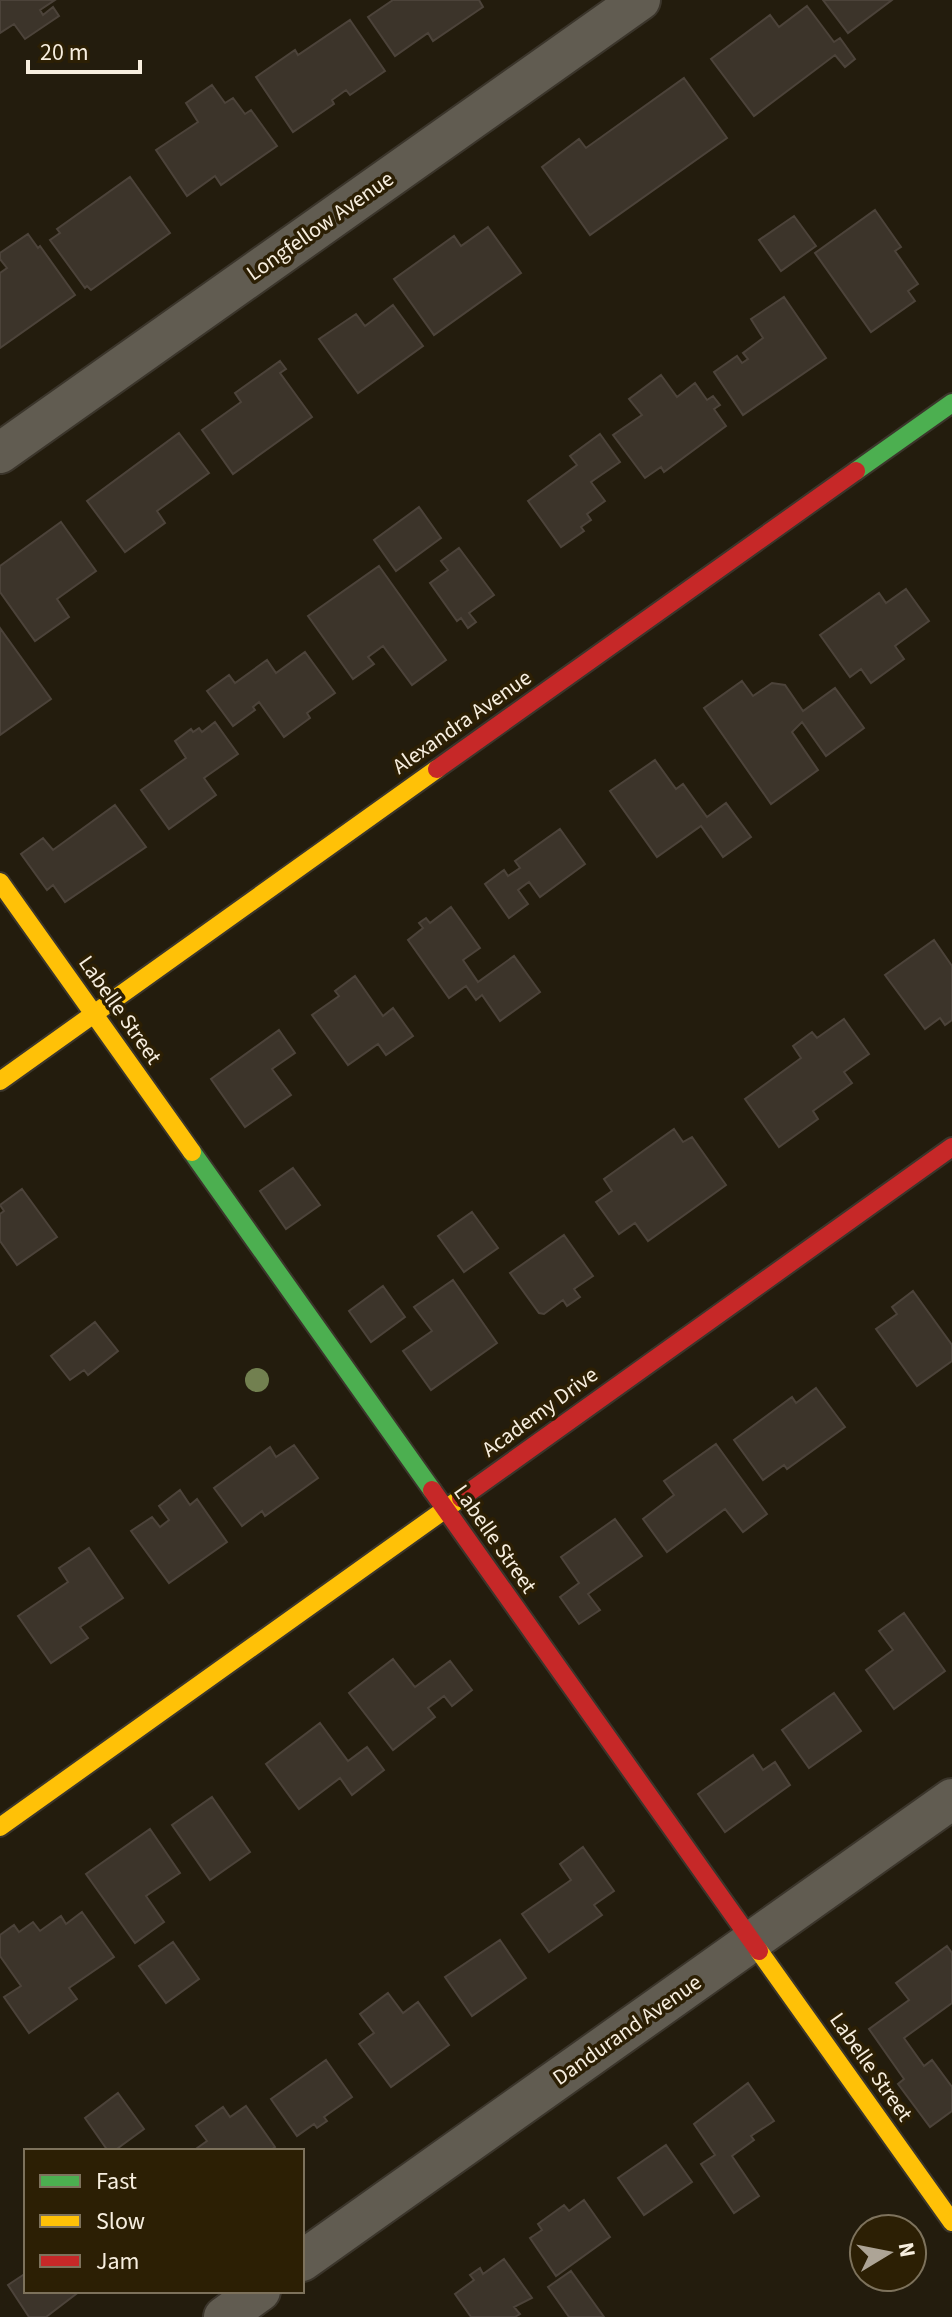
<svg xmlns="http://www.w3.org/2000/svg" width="952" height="2317" font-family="'Source Sans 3',sans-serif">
	<rect width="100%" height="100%" fill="#231c0d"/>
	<path fill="#3c342a" stroke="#4c433a" stroke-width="2" d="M0 0H55L40 10 43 15 53 7 59 16 25 39 14 24 0 33Z
		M393 0H479L483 7 433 41 428 33 395 56 368 17Z
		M823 0H892L848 33Z
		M807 6 834 42 840 38 855 59 845 67 835 55 754 116 711 59 770 15 779 27Z
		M350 20 385 71 350 95 346 90 332 100 334 104 293 132 256 77 295 50 298 55Z
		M684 78 727 138 590 235 542 167 579 139 586 148Z
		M212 85 225 103 233 98 245 114 251 110 277 146 221 185 215 176 187 196 156 150 198 122 186 103Z
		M130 177 170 233 91 290 87 286 85 288 50 240 60 233 57 229Z
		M875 210 901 247 895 251 918 284 908 291 915 301 871 332 815 253Z
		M794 216 816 246 781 271 759 240Z
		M488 227 521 273 434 335 394 279 454 236 461 246Z
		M28 234 38 248 40 246 75 295 0 348V273L7 268 0 259V253Z
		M784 297 826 358 743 415 714 372 737 356 742 363 748 359 743 353 763 338 751 319Z
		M393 305 423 346 358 393 319 339 356 314 365 326Z
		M280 361 286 369 280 373 312 417 233 474 202 430 241 402 235 393Z
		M661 375 677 397 695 383 707 400 713 396 720 405 714 409 726 426 664 472 661 467 645 478 613 435 642 415 629 399Z
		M179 433 209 473 157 511 165 523 125 552 87 501Z
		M600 434 620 462 591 482 605 501 587 514 591 520 581 527 584 531 561 547 528 501 577 465 570 456Z
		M419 507 441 538 396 571 374 540Z
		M61 522 96 571 57 599 69 617 35 641 0 592V566Z
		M459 548 494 595 469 613 476 622 468 628 461 618 457 621 430 583 448 570 441 561Z
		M379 566 446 660 412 685 383 646 368 657 374 664 353 679 308 616Z
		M906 589 929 621 895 646 904 659 871 683 861 669 850 677 820 635 879 593 886 603Z
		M0 628 51 699 0 735Z
		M305 652 335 693 307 713 310 718 284 737 259 702 253 707 255 710 233 726 207 691 229 675 235 683 267 660 276 673Z
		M742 681 753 696 772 683 785 685 803 711 835 688 864 728 826 756 802 722 792 732 818 770 771 804 704 708Z
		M215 722 238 754 204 778 216 795 169 829 141 790 186 758 175 741 191 729 193 732 199 728 202 732Z
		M655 760 676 789 683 784 707 817 726 803 751 837 723 857 701 826 657 857 610 791Z
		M115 805 146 847 65 902 53 885 47 890 21 854 43 838 53 850Z
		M560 829 585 864 540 897 529 882 518 890 528 904 509 918 485 884 504 870 508 876 520 868 515 861Z
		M451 907 480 948 463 960 478 982 514 956 540 992 500 1021 482 995 476 1000 466 986 449 998 408 940 423 928 419 923 426 918 430 923Z
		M934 940 952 966V1020L945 1025 940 1018 925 1029 885 975Z
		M355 976 383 1016 393 1008 413 1036 386 1055 378 1044 348 1065 312 1015 339 996 335 991Z
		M844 1019 869 1054 844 1072 852 1083 813 1111 818 1119 779 1147 745 1099 801 1058 793 1046 812 1032 817 1038Z
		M279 1030 295 1053 272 1069 291 1095 245 1127 211 1079Z
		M674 1129 683 1142 692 1137 726 1185 648 1241 635 1223 619 1234 596 1202 612 1191 604 1179Z
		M293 1168 320 1205 286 1229 260 1191Z
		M22 1189 57 1237 17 1265 0 1241V1214L4 1211 0 1205Z
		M472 1212 498 1248 464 1272 438 1236Z
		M564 1235 593 1276 574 1289 580 1297 567 1306 563 1300 544 1314 539 1313 510 1273Z
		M453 1280 497 1343 431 1390 403 1351 432 1331 414 1307Z
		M383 1286 405 1317 371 1342 349 1311Z
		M913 1291 952 1345V1361L917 1386 876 1329 897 1314 892 1307Z
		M95 1322 118 1351 88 1375 84 1370 70 1380 51 1356Z
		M816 1388 845 1427 787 1469 784 1465 763 1480 734 1440 792 1397 796 1403Z
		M716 1444 767 1514 743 1532 725 1509 667 1552 643 1519 674 1495 664 1481Z
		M294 1445 318 1478 265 1516 262 1511 242 1526 214 1488 270 1447 276 1457Z
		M180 1490 190 1505 197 1499 227 1542 169 1583 131 1531 152 1517 160 1527 169 1520 159 1506Z
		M615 1519 642 1556 588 1594 600 1610 579 1624 560 1597 579 1583 561 1557Z
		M89 1548 123 1598 80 1627 88 1638 51 1663 18 1616 68 1582 59 1568Z
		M904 1613 945 1671 894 1709 866 1670 893 1650 879 1631Z
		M393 1659 415 1687 450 1661 472 1690 452 1706 444 1696 428 1708 435 1717 393 1750 349 1693Z
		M834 1693 861 1731 809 1768 782 1730Z
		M320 1723 348 1761 367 1747 384 1770 352 1795 340 1778 299 1809 266 1764Z
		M753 1755 763 1770 775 1762 790 1785 725 1832 698 1794Z
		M212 1797 250 1852 210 1880 172 1825Z
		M150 1829 180 1873 146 1896 164 1922 135 1943 86 1874Z
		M583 1847 614 1891 594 1905 602 1915 549 1952 522 1914 571 1880 560 1864Z
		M82 1912 114 1957 69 1988 77 1999 29 2033 4 1997 21 1986 0 1956V1935L14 1925 19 1932 33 1922 40 1931 61 1916 66 1924Z
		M500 1940 526 1978 472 2016 445 1977Z
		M173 1942 199 1979 166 2003 139 1966Z
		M947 1946 952 1953V2003L904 2038 924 2066 932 2060 952 2087V2111L930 2127 898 2084 904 2079 869 2029 909 2000 896 1983Z
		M388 1993 403 2013 418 2002 449 2045 391 2087 359 2044 374 2033 360 2014Z
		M326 2060 352 2097 324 2117 327 2121 317 2128 314 2124 297 2136 271 2099Z
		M748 2083 774 2121 751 2136 754 2140 732 2156 759 2196 734 2213 701 2164 715 2155 694 2124Z
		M118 2093 144 2129 114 2151H108L85 2118Z
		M246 2106 275 2147 270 2151H193L207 2141 196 2126 223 2107 230 2117Z
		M666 2145 692 2182 644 2215 618 2178Z
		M584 2200 610 2237 556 2276 530 2238 542 2230 538 2224 564 2205 569 2211Z
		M504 2259 532 2298 514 2307 520 2314 515 2317H471L455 2294 474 2280 470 2275 480 2268 483 2274Z
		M571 2271 604 2317H569L548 2287Z
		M26 2273V2291H80L46 2317H29L8 2285Z"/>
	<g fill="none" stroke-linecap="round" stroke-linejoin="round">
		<defs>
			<path id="street" d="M0 453 640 0
				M302 2261 952 1799
				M224 2317 260 2291"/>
			<path id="fast" d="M856 471 952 403
				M192 1152 432 1490"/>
			<path id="slow" d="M0 882 192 1152
				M0 1081 437 769
				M0 1827 461 1498
				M759 1951 952 2222"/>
			<path id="jam" d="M437 769 856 471
				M432 1490 759 1951
				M461 1498 952 1147"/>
		</defs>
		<use href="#street" stroke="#3b352b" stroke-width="44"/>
		<use href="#fast" stroke="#3b352b" stroke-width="22"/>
		<use href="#slow" stroke="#3b352b" stroke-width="22"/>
		<use href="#jam" stroke="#3b352b" stroke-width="22"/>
		<use href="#street" stroke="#615c51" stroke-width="40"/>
		<use href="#fast" stroke="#4caf50" stroke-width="18"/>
		<use href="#slow" stroke="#ffc107" stroke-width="18"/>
		<use href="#jam" stroke="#c62828" stroke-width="18"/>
	</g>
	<circle fill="#728050" cx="257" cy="1380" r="12"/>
	<g text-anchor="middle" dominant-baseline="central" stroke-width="7" stroke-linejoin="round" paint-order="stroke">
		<g font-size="22" fill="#f7eedf" stroke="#2c1f04">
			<text transform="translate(320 226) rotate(-35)">Longfellow Avenue</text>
			<text transform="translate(462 722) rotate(-35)">Alexandra Avenue</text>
			<text transform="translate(120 1010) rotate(55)">Labelle Street</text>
			<text transform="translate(540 1412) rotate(-36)">Academy Drive</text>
			<text transform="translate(495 1539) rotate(55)">Labelle Street</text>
			<text transform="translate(627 2030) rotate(-35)">Dandurand Avenue</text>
			<text transform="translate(871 2067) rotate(55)">Labelle Street</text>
		</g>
	</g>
	<rect x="24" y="2149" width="280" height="144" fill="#2c1f04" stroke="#7d725c" stroke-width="2"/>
	<rect x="40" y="2175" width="40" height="12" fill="#4caf50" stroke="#7d725c" stroke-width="2"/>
	<text x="96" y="2189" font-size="24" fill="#f7eedf">Fast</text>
	<rect x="40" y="2215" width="40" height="12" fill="#ffc107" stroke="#7d725c" stroke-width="2"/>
	<text x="96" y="2229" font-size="24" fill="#f7eedf">Slow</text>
	<rect x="40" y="2255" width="40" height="12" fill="#c62828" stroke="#7d725c" stroke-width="2"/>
	<text x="96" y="2269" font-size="24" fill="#f7eedf">Jam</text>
	<g transform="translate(888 2253) rotate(80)"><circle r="38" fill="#2c1f04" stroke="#7d725c" stroke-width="2"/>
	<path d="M0-6L14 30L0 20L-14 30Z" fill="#ada496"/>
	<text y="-12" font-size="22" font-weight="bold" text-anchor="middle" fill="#f7eedf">N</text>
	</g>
	<path d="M28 60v12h112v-12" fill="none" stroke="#f7eedf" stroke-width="4"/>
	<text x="40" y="60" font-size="24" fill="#f7eedf" stroke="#2c1f04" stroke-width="6" paint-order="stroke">20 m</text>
</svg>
